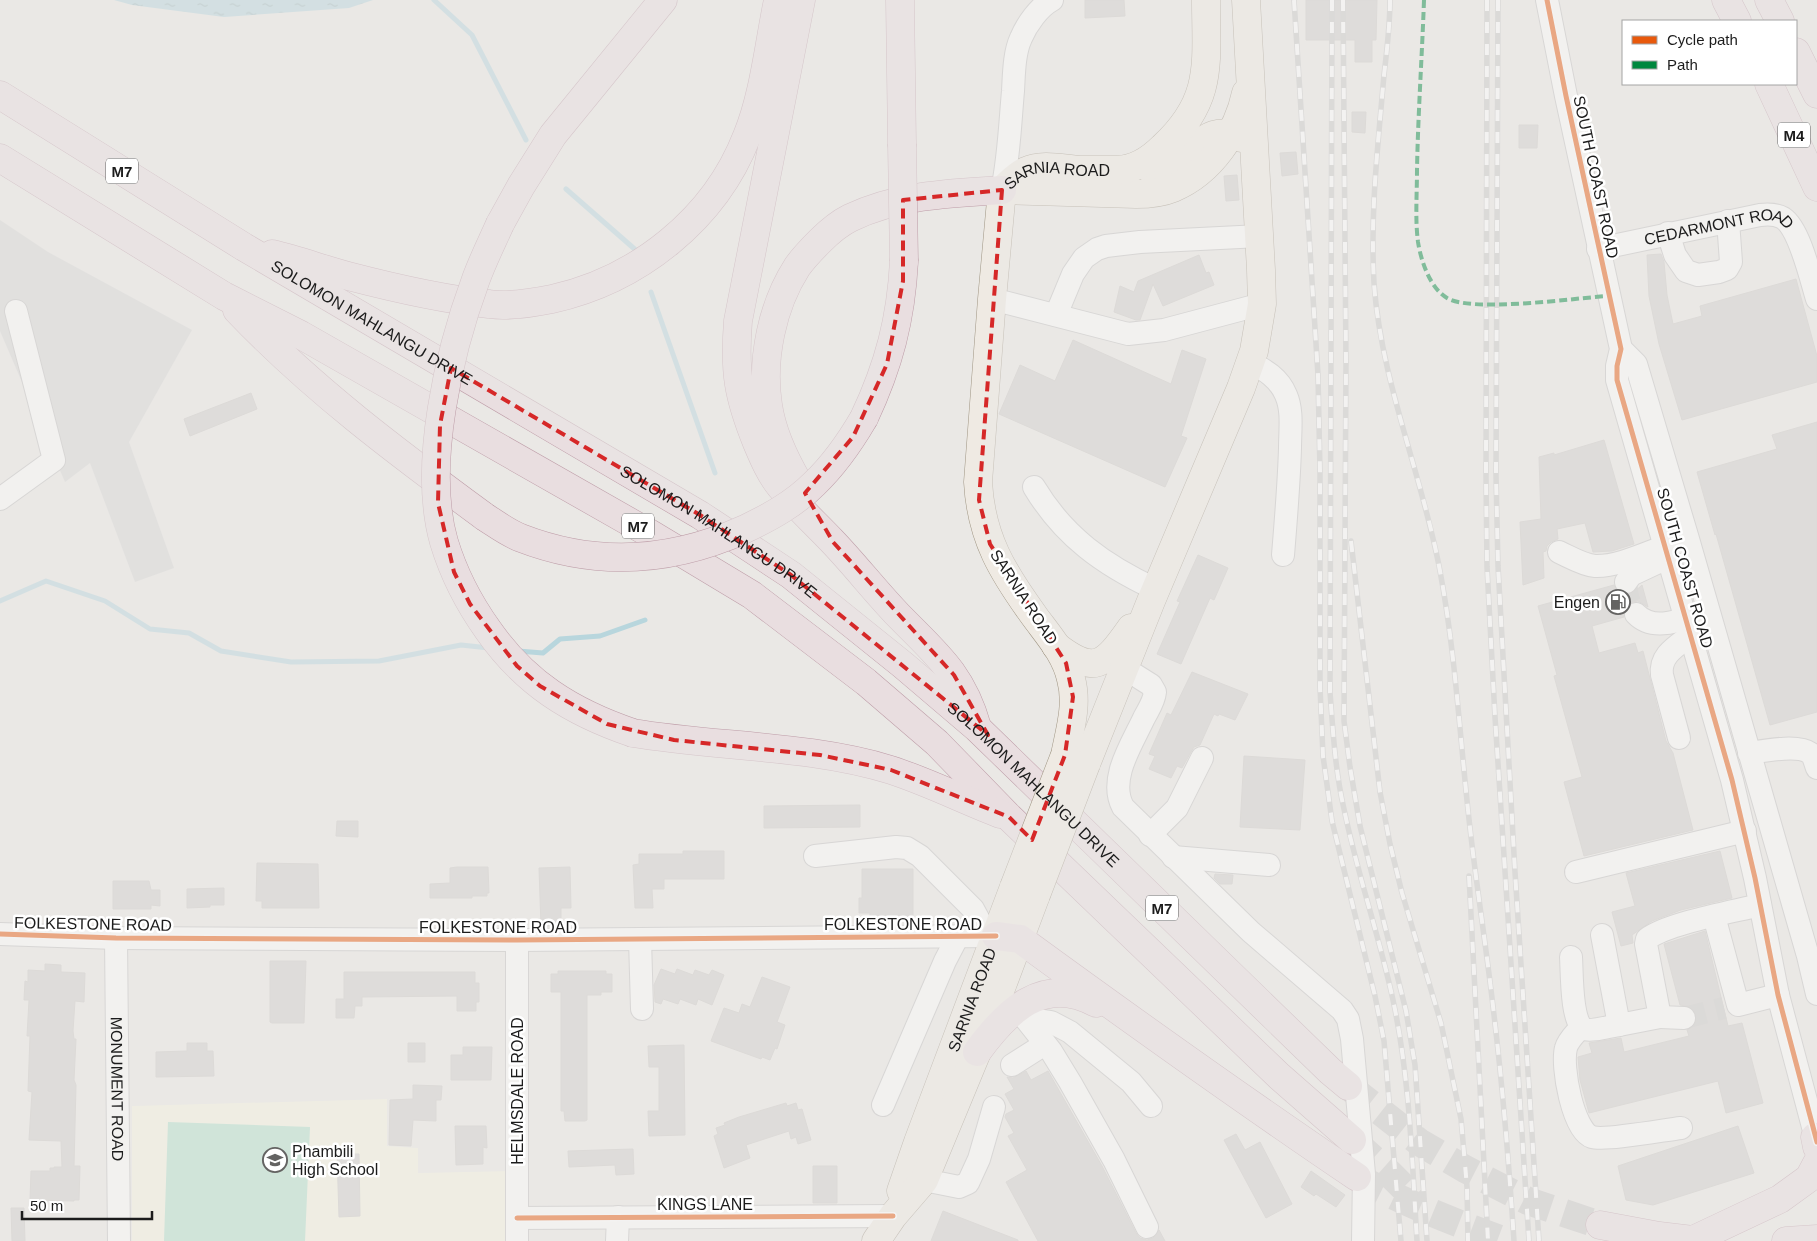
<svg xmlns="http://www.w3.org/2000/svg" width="1817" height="1241" font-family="Arial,sans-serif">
	<defs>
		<pattern id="water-ripples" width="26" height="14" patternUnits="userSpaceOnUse" patternTransform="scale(1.25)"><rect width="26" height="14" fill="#b8d6dd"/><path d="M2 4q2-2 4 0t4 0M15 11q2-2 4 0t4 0" fill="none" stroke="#9eb7bd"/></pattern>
	</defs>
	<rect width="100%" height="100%" fill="#eae8e5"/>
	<path fill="#f5f4e0" d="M387 1099V1146L418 1148V1173L510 1171 509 1241H132V1106Z"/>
	<path fill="#d8d8d6" d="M0 220 48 252 192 330 129 442 174 568 135 582 90 463 65 482 0 331Z"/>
	<path fill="#b1e0cb" d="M168 1122 310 1127 305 1241H164Z"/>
	<path fill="url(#water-ripples)" d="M114 0H373L349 8 224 17 132 5Z"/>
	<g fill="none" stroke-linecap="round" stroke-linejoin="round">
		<path stroke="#b8d6dd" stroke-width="5" d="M434 0 472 35 526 140
			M566 189 638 252
			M651 292 715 473
			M0 601 46 581 105 601 150 629 189 633 221 651 291 662 379 661 461 645 489 648
			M518 651 543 653 560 639 600 636 645 620"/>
	</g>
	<path fill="#d1cfcc" stroke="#cdcac6" d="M1085 0H1124L1125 16 1085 18Z
		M1306 0H1377L1376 40H1372V62H1355V40H1306Z
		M1352 112H1366L1365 133 1352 132Z
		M1519 125H1538L1537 148H1519Z
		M1296 152 1298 174 1282 176 1280 153Z
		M1237 175 1239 200 1226 201 1224 176Z
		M1661 254 1664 262 1667 295 1673 324 1702 316 1700 306 1796 279 1817 356V382L1682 420 1659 344 1649 296 1647 255Z
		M1199 255 1206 273 1209 272 1214 285 1163 306 1153 284 1140 320H1136L1114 312 1120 286 1134 292 1138 281Z
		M1073 340 1171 384 1182 350 1206 359 1181 436 1187 438 1165 487 999 414 1020 365 1055 381Z
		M251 393 257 409 190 436 184 419Z
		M1817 422V712L1770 725 1716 534 1715 535 1697 472 1777 449 1772 435Z
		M1604 440 1634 544 1612 551 1593 552 1585 523 1557 529 1558 539 1551 542 1547 546 1546 551 1543 552 1544 578 1523 585 1520 522 1541 519 1539 457 1554 453V455Z
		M1198 555 1228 568 1214 600 1210 598 1181 664 1157 654 1180 602 1177 601Z
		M1614 585 1618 592 1625 595 1632 594 1642 585 1648 607 1638 601 1632 602 1625 606 1623 612 1624 617 1592 626 1599 653 1635 643 1638 653 1643 651 1666 741 1673 753 1693 830 1584 856 1564 782 1582 777 1554 676 1557 675 1538 606Z
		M1192 672 1248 694 1235 720 1219 714 1218 716 1214 714 1200 745 1194 747 1191 752 1182 768 1177 766 1171 778 1149 769 1155 756 1149 754 1167 713 1171 715Z
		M1244 756 1305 760 1300 830 1240 827Z
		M860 805V827L764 828V806Z
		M337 821H358V837L336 836Z
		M683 851H724V879H664V889H652L653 908H635L633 865 639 864V854H683Z
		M1720 851 1732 898 1681 910 1652 921 1632 935 1633 943 1621 946 1612 912 1635 906 1626 873Z
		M257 863 318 864 319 908H262V901H256Z
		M457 867H488L489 893H487V896H472V898H430V884L450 883V868Z
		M570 867 571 908H561V926H541L539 868Z
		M862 869H913V917H870V913H859V898H862Z
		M1215 874 1233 875 1232 884H1220L1214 878Z
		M113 881H149L151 890H160V906L151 905V909H113Z
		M224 888V905H210V907L187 908V889Z
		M1705 931 1728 1026 1742 1023 1763 1103 1726 1113 1718 1081 1589 1113 1580 1080 1578 1057 1592 1053 1589 1043 1621 1038 1624 1052 1689 1036 1687 1030 1695 1025 1697 1018 1696 1012 1691 1007 1680 1005 1664 944Z
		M270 961H306L304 1023H272L270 1022Z
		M45 964 61 965V972L85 973 84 1002 75 1001 73 1031 74 1039H76L74 1080 76 1085 74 1166H80L79 1200H74V1201L30 1200 31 1171H50V1168H54V1167H62L61 1141 29 1140 32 1092 28 1091 30 1036H27L29 1000H24L25 981 28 982V970L45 971Z
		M661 969 675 974 677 969 693 975 695 970 709 975 712 970 724 975 712 1005 698 999 696 1005 680 999 678 1004 663 999 661 1004 655 1002 654 985Z
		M558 971H606V974H612V992H601V995H587V1120L585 1121H565L564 1111H561V992H551V974H558Z
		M344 972H475V983H479V1002H476V1011H457V996L362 997V1006H355L354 1018H336V999H344Z
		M762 977 790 987 777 1022 785 1025 777 1049 775 1048 770 1060 762 1057 761 1059 711 1041 724 1008 739 1013 742 1004 750 1007Z
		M187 1043H207V1051H213L214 1076 156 1077V1052L187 1051Z
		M408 1043H425V1062H408Z
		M684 1045 685 1135 649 1136 648 1111H659V1067H649L648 1046Z
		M463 1047H492L491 1080H451V1055H463Z
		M1026 1071 1031 1080 1048 1071 1102 1166 1136 1233 1140 1238 1147 1240 1153 1238 1159 1230 1165 1241H1038L1006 1182 1027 1170 1008 1136 1014 1133 1005 1117 1006 1114 1014 1110 1005 1094 1014 1089 1007 1077 1013 1078Z
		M413 1085 442 1086 441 1100H436V1121L413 1120 411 1146 389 1145 390 1100 413 1099Z
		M786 1103 787 1106 796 1103 798 1110 802 1109 811 1140 798 1144 796 1137 791 1139 789 1131 746 1145 750 1158 724 1168 714 1136 718 1134 716 1128 725 1125 724 1123 739 1117Z
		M455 1126H486L487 1148 483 1147V1164L456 1165Z
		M1738 1126 1754 1173 1653 1205 1626 1200 1618 1166Z
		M1236 1134 1245 1150 1260 1142 1292 1204 1266 1218 1224 1140Z
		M633 1149 634 1174 616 1175 615 1165 569 1167 568 1151Z
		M337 1154H359L360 1216 339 1217Z
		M813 1166H837V1203H813Z
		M1311 1171 1345 1195 1336 1207 1316 1194 1314 1196 1301 1187Z
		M11 1208H24L25 1241H12Z
		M943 1211 1018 1240V1241H931Z"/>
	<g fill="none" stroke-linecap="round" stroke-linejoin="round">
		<path stroke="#cbc9c7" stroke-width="22" stroke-dasharray="22 11" stroke-linecap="butt" d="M1626 582 1628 598 1636 614
			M1684 1018 1724 1008"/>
		<path stroke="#cbc9c7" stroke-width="28" stroke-dasharray="28 14" stroke-linecap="butt" d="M1348 1086 1419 1142 1465 1169 1528 1201 1600 1225
			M1352 1140 1389 1173 1415 1199
			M1357 1177C1404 1203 1454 1222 1505 1241"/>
		<defs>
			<g id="minor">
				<path d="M1547 0 1566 96 1621 349 1617 366V380L1732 780 1755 878 1778 995 1817 1142"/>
				<path d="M1002 190C1009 158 1010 124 1013 91 1014 74 1014 53 1021 38 1027 24 1039 7 1052 0"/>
				<path d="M1668 233 1675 255 1686 271 1698 275 1719 272 1727 269 1731 262 1728 221"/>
				<path id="s1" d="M1598 249 1760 215C1768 214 1776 214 1783 218 1800 229 1811 280 1817 299"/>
				<path d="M992 299 1128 334 1164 330 1262 304"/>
				<path d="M1056 315 1073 274 1084 258 1097 249 1106 246 1140 242 1260 236"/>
				<path d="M1621 349 1636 364 1688 539 1808 956 1817 994"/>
				<path d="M1250 362C1265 370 1279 378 1286 395 1293 411 1290 430 1290 448 1289 483 1286 519 1283 555"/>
				<path d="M1034 487C1064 537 1104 565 1155 589"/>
				<path d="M0 499 54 460 16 311"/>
				<path d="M1559 552C1570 557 1583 565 1595 566 1621 567 1653 549 1678 542"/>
				<path d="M1626 582 1631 575 1663 560"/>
				<path d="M1636 614C1653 632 1681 620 1701 614"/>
				<path d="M1124 668 1151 685 1155 692C1154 702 1148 710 1144 718 1132 744 1108 779 1123 807L1251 932 1342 1010 1348 1019 1352 1039 1364 1174 1363 1241"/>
				<path d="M1679 738 1662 675C1659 655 1677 646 1691 635"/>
				<path d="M1749 753C1763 751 1798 744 1810 753 1814 756 1815 763 1817 768"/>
				<path d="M1150 835 1177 808 1202 758"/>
				<path d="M815 856 896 847 907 848 920 856 973 909 980 922 978 936"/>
				<path d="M1173 857 1269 865"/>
				<path d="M1576 872 1745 831"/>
				<path d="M1714 916 1738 1005 1778 995"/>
				<path d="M0 934 116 938 517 940 996 936"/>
				<path d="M1602 935 1619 1025 1660 1017 1646 944 1647 939C1668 923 1732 912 1760 905"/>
				<path id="s2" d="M116 938 119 1241"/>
				<path d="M640 939 642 1009"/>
				<path d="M1571 957C1572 971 1571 1023 1584 1029 1591 1032 1611 1026 1619 1025"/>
				<path d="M1017 1008 1051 1051 1070 1082 1114 1160 1147 1227"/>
				<path d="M1660 1017 1684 1018"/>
				<path d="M1025 1018 1051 1022 1070 1032 1131 1082 1151 1106"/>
				<path d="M1581 1027C1576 1033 1568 1040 1566 1048 1561 1066 1573 1131 1592 1137 1605 1141 1664 1130 1681 1128"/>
				<path d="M1012 1065 1045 1044"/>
				<path d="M883 1105 945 961 958 936"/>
				<path d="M924 1180 959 1187 968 1183 979 1159 994 1107"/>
				<path d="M517 1218 893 1216"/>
				<path d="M517 1241V940"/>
				<path d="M617 1241 618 1217"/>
			</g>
			<g id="major">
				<path d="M1149 168C1160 167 1173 162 1182 156 1202 142 1214 125 1241 138"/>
				<path d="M1002 190 1136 194C1149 194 1161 193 1173 188 1211 172 1238 132 1246 93"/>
				<path d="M1056 646C1095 676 1105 665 1131 628"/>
				<path id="s3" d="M1065 755C1070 730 1078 704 1071 679 1066 655 1049 636 1035 617 1003 573 981 538 978 482L992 299 1002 190C1009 184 1017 175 1026 171 1042 163 1064 169 1082 170 1093 170 1105 170 1116 170 1134 170 1151 159 1163 147 1214 100 1206 63 1206 0"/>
				<path d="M1086 764 1151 601 1241 388 1254 351 1262 304 1261 270 1246 0"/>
				<path id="s4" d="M901 1191 918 1142 1014 887"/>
				<path d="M876 1241 893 1216 924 1180 977 1052 1036 895"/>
			</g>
			<g id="highway">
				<path d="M801 0 738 321C734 372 738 396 757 443 763 457 770 474 780 486 796 506 815 523 832 541 855 565 875 591 898 615 935 653 962 673 977 727"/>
				<path d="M900 0 902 144"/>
				<path d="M1726 0 1737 21"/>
				<path d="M1769 0 1780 21"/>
				<path d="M1796 52 1817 94"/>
				<path d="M1769 84 1817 187"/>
				<path id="s5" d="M0 95 244 247 700 515 791 575 903 665 977 728 1330 1071 1348 1086"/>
				<path d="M0 158 224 296 301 335 649 533 752 595 866 682 937 743 1009 817 1279 1076 1352 1140"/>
				<path d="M500 224 521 186 553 135 663 0"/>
				<path d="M272 254C298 260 322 269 348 276 394 288 441 299 489 304 509 307 532 303 552 299 638 280 715 219 747 136 764 95 769 43 778 0"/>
				<path d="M237 310C311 388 398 453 485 517"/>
				<path d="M864 418C889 365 901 319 904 261"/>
				<path d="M798 482C784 458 772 433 768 405 761 359 772 306 797 267 804 257 812 249 820 241 829 232 838 224 850 218 898 195 950 193 1002 190"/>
				<path d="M633 733C716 747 811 745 891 770 928 782 964 800 1000 814"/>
				<path d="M996 936 1020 939C1131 1020 1243 1100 1357 1177"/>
				<path d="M977 1052C1006 1012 1043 974 1096 1003"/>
				<path d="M1815 1137 1817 1147"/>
				<path d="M1600 1225 1659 1236 1701 1241"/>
				<path d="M1693 1240 1780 1199 1809 1178 1817 1163"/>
				<path d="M1786 1241 1817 1239"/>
			</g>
		</defs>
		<use href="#minor" stroke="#c3c2c1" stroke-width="24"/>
		<use href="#major" stroke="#9f9583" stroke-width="29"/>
		<use href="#highway" stroke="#be9da8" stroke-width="29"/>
		<use href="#minor" stroke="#fcfcfb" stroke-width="22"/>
		<use href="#major" stroke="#efeae3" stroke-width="28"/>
		<use href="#highway" stroke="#e9dee0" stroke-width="28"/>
		<defs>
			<path id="rail" d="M1294 0 1318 375 1320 472V687L1323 756 1332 821 1375 996 1384 1041 1401 1241
				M1332 0 1330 692C1333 731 1335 770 1344 809 1357 873 1379 935 1393 1000 1410 1079 1412 1161 1417 1241
				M1343 0 1346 363 1344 721 1350 767 1360 826 1406 1011 1415 1065 1427 1241
				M1390 0C1390 25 1387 50 1384 75 1378 144 1370 213 1374 283 1381 382 1422 474 1440 571 1456 656 1460 742 1470 828 1477 890 1487 952 1494 1015 1503 1090 1509 1165 1514 1241
				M1487 0 1486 476 1487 567 1495 717 1529 1241
				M1498 0 1496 475 1498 566 1515 872 1539 1241
				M1351 541 1380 792 1390 844 1402 893 1441 1023 1461 1119 1467 1187 1468 1241
				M1469 876 1488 1241"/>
		</defs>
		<use href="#rail" stroke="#c9c9c8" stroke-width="5.5"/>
		<use href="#rail" stroke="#fff" stroke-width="4" stroke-dasharray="11" stroke-linecap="butt"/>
		<defs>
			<path id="major-bridge" d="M1014 887 1065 755
				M1036 895 1086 764"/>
			<path id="highway-bridge" d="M902 144 904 261
				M500 224C492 242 483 260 476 279 449 352 422 466 444 542 454 575 468 602 488 630 525 683 571 712 633 733
				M485 517C496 524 508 533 521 538 596 567 672 562 745 529 770 517 794 504 814 484 834 465 850 442 864 418"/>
		</defs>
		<use href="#major-bridge" stroke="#9f9583" stroke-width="29" stroke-linecap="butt"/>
		<use href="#highway-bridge" stroke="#be9da8" stroke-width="29" stroke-linecap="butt"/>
		<use href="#major-bridge" stroke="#efeae3" stroke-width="28"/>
		<use href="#highway-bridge" stroke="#e9dee0" stroke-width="28"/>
		<path stroke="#00873e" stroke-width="4" stroke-dasharray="8 4" stroke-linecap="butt" d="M1424 0C1422 57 1418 114 1417 170 1417 194 1415 219 1418 242 1421 261 1430 288 1447 298 1472 313 1575 298 1608 296"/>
		<defs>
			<path id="cycleway" d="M1547 0 1566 96 1621 349 1617 366V380L1732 780 1755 878 1778 995 1817 1142
				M0 934 116 938 517 940 996 936
				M517 1218 893 1216"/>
		</defs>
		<use href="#cycleway" stroke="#fff" stroke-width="8"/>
		<use href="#cycleway" stroke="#e8590c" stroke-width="5"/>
	</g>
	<path d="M0 0H1817V1241H0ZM1002 190 979 500 990 544 1066 663 1073 697 1065 755 1032 840 1009 817 891 770 820 755 674 740 607 724 540 686 517 666 470 604 454 572 438 503 440 425 451 368 700 515 791 575 988 735 954 675 833 542 805 493 853 437 887 364 903 281V200Z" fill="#eae8e5" fill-opacity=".55" fill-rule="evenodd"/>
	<path fill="none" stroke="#d62828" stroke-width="4" stroke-dasharray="10 6" stroke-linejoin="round" d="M1002 190 979 500 990 544 1066 663 1073 697 1065 755 1032 840 1009 817 891 770 820 755 674 740 607 724 540 686 517 666 470 604 454 572 438 503 440 425 451 368 700 515 791 575 988 735 954 675 833 542 805 493 853 437 887 364 903 281V200Z"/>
	<defs>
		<symbol id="fuel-ring" viewBox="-11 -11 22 22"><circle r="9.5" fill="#fff" stroke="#646362" stroke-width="1.5"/><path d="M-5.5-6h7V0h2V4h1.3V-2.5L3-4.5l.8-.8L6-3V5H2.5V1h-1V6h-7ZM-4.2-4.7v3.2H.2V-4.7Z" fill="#646362"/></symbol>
		<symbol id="school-ring" viewBox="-11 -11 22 22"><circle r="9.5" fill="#fff" stroke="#646362" stroke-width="1.5"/><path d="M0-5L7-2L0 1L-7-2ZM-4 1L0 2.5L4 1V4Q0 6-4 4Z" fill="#646362"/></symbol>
	</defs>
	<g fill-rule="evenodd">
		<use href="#fuel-ring" x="1604" y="588" width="28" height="28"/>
		<use href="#school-ring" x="261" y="1146" width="28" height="28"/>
	</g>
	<g text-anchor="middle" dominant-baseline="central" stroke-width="5" stroke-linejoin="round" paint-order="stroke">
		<g fill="#fff" stroke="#606060" stroke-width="1">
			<rect x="1778" y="122.5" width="32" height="25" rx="4"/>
			<rect x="106" y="158.5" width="32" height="25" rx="4"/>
			<rect x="622" y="513.5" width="32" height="25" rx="4"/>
			<rect x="1146" y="895.5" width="32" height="25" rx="4"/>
		</g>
		<g font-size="15" font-weight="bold" fill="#1c1c1c">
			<text x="1794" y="135">M4</text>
			<text x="122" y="171">M7</text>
			<text x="638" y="526">M7</text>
			<text x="1162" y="908">M7</text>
		</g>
		<g font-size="16" fill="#1c1c1c" stroke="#fff">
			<text transform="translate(1596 177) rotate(78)">SOUTH COAST ROAD</text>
			<text stroke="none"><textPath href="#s3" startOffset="652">SARNIA ROAD</textPath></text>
			<text stroke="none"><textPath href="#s1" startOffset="124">CEDARMONT ROAD</textPath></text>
			<text stroke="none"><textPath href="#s5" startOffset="436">SOLOMON MAHLANGU DRIVE</textPath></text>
			<text stroke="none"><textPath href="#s5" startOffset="841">SOLOMON MAHLANGU DRIVE</textPath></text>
			<text transform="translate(1685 568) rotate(74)">SOUTH COAST ROAD</text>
			<text transform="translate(1024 597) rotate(57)">SARNIA ROAD</text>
			<text stroke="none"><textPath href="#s5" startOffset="1246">SOLOMON MAHLANGU DRIVE</textPath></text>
			<text transform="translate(93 924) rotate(1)">FOLKESTONE ROAD</text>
			<text x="903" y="924">FOLKESTONE ROAD</text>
			<text x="498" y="927">FOLKESTONE ROAD</text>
			<text stroke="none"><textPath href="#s4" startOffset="204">SARNIA ROAD</textPath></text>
			<text stroke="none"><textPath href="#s2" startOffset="151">MONUMENT ROAD</textPath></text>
			<text transform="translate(517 1091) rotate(-90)">HELMSDALE ROAD</text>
			<text x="705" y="1204">KINGS LANE</text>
		</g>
		<g font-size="16" fill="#1c1c1c" stroke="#fff" text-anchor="end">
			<text x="1600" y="602">Engen</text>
			<text x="292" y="1151" text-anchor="start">Phambili<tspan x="292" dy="18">High School</tspan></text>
		</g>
	</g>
	<rect x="1622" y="20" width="175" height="65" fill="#ffffff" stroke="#a4a4a4"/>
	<rect x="1632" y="36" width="25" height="8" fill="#e8590c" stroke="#a4a4a4"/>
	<text x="1667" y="45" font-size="15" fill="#1c1c1c">Cycle path</text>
	<rect x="1632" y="61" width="25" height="8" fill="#00873e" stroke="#a4a4a4"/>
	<text x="1667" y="70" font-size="15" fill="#1c1c1c">Path</text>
	<path d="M22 1211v8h130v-8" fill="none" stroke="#1c1c1c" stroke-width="2.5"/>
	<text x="30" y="1211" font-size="15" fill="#1c1c1c" stroke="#ffffff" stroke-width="4" paint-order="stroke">50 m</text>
</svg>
